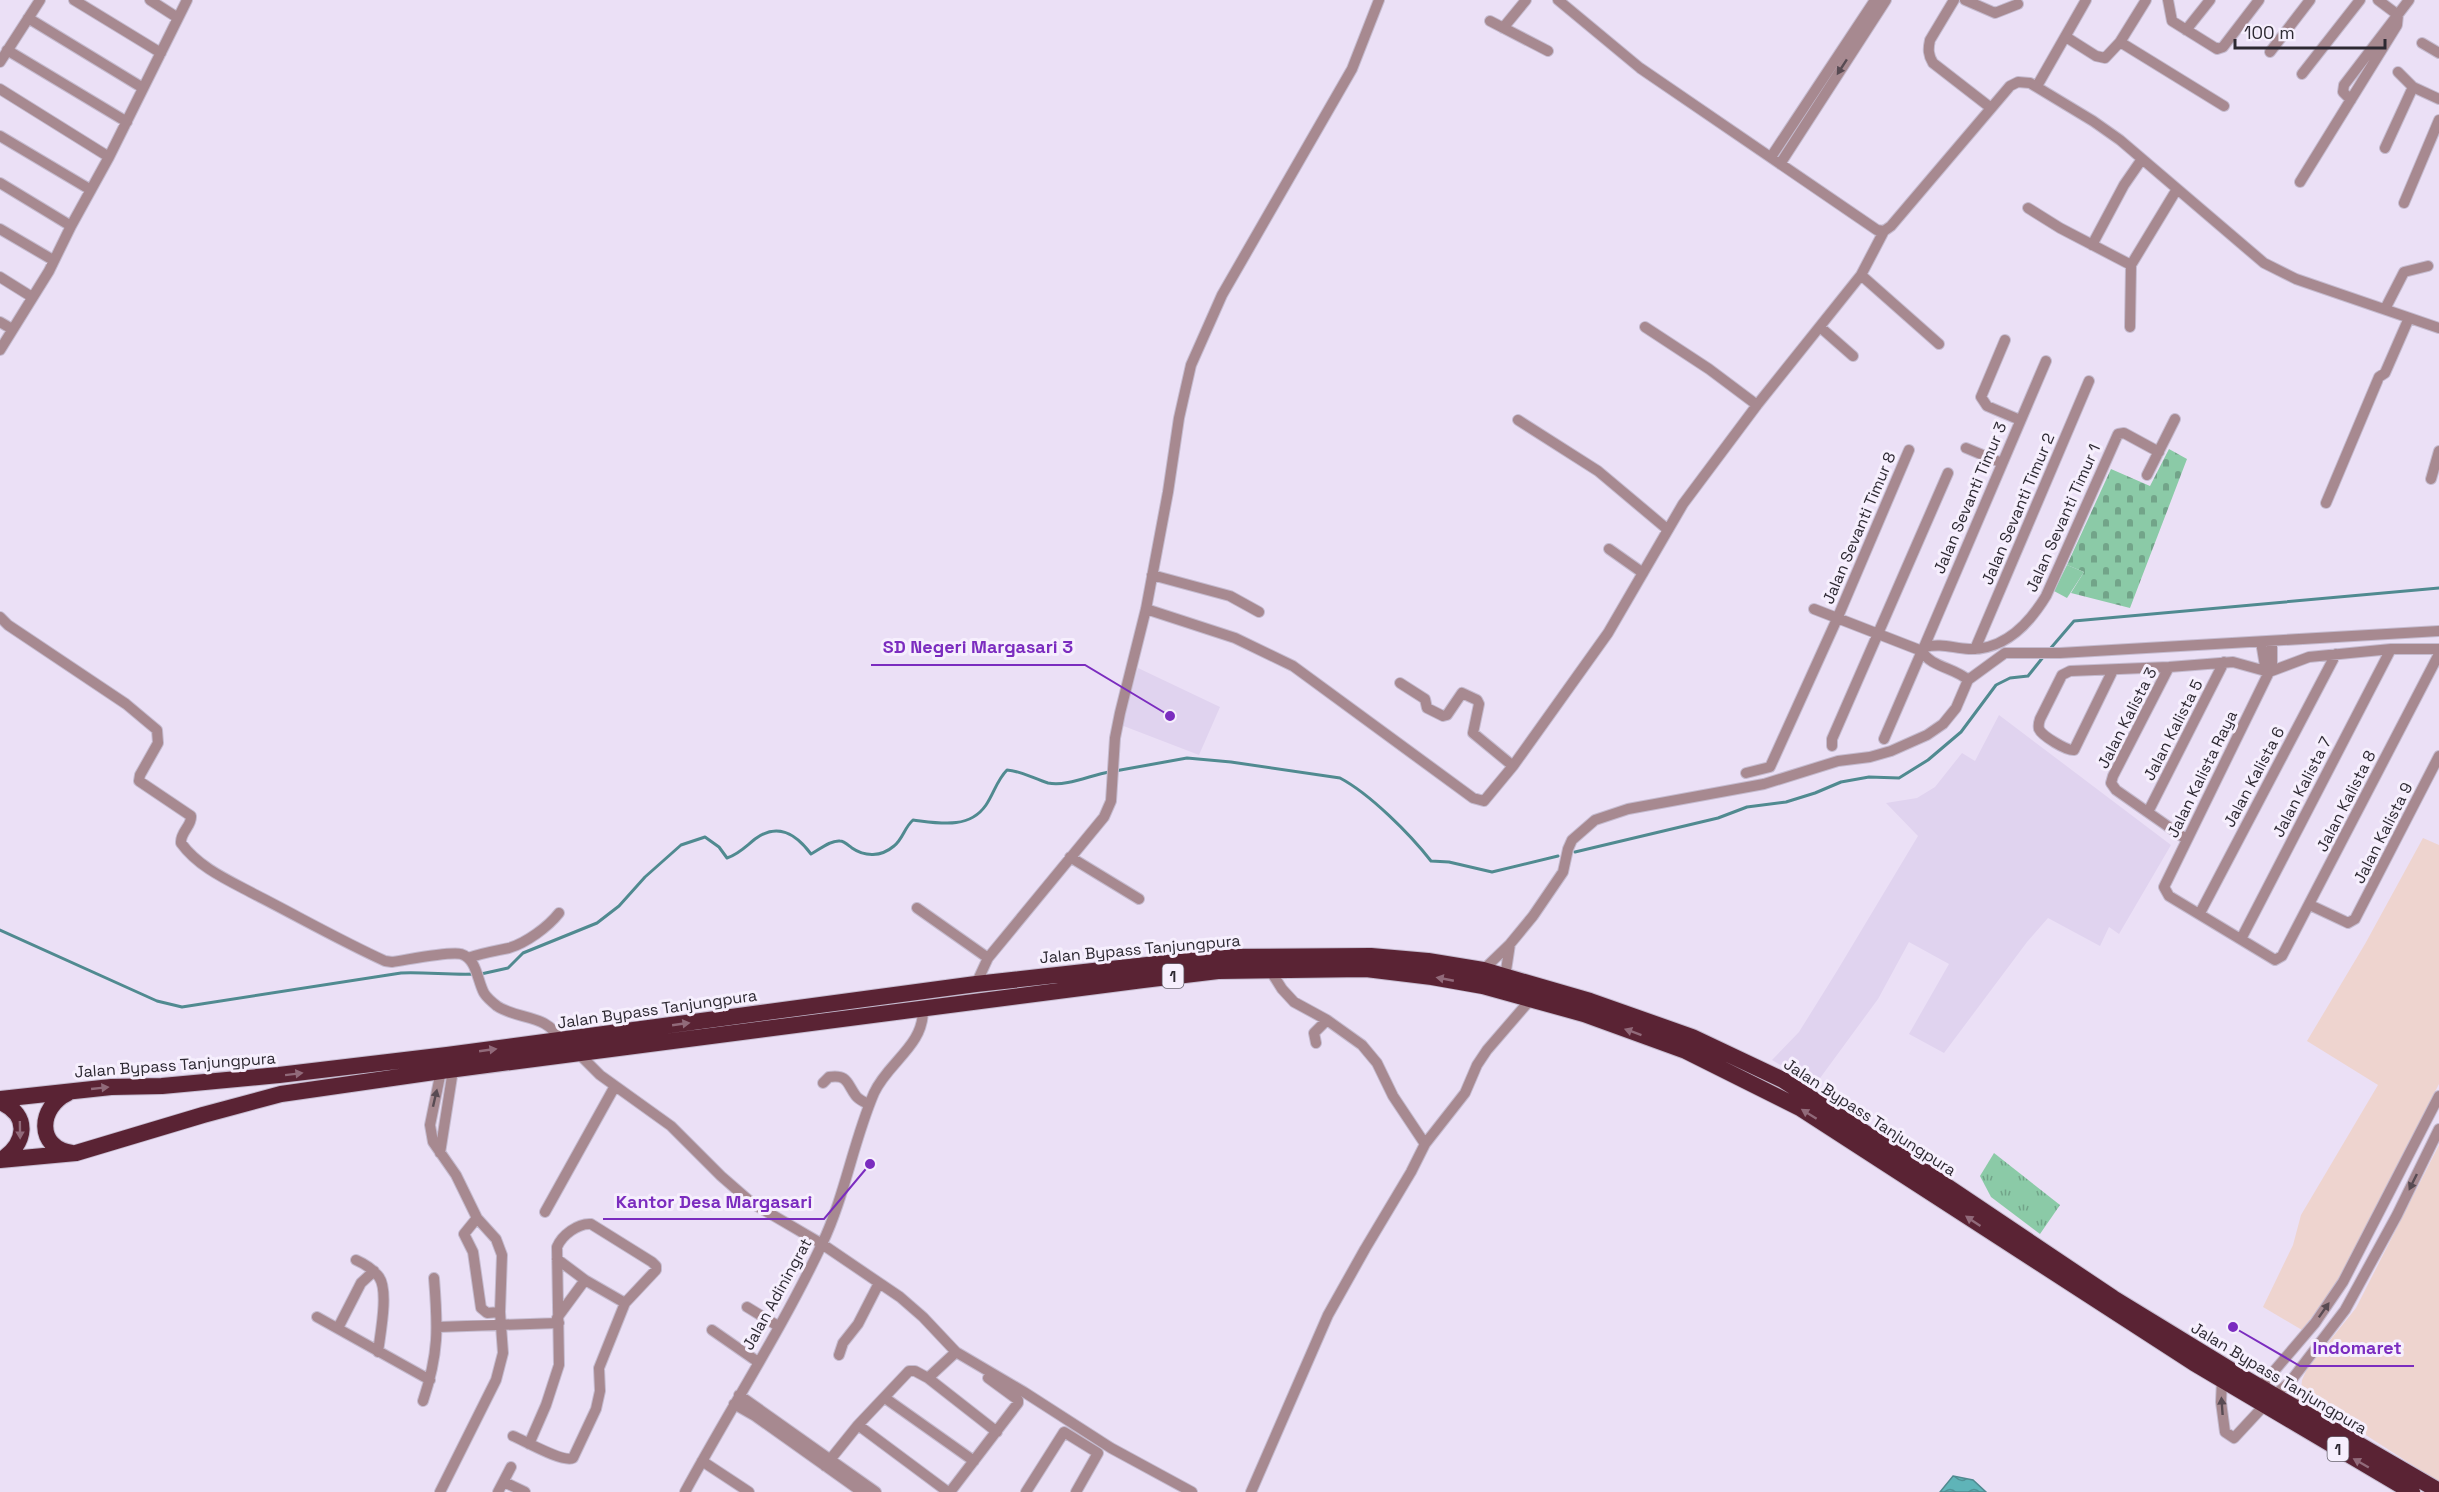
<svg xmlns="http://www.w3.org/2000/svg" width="2439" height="1492" font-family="'Space Grotesk',sans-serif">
	<defs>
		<pattern id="grass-tufts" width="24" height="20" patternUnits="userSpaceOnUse" patternTransform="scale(1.5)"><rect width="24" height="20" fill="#8bcaa7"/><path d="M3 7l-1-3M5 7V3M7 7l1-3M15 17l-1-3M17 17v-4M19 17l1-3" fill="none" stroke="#72a489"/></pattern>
		<pattern id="cemetery-stones" width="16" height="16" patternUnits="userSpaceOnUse" patternTransform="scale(1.5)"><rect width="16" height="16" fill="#8bcaa7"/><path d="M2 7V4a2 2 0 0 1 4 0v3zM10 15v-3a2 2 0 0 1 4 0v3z" fill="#72a489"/></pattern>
		<pattern id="water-waves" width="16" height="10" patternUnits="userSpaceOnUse" patternTransform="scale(1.5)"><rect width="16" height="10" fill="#5fb4b8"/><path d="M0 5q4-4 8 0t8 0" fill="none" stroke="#4f9296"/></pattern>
	</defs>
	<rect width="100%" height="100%" fill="#ebe0f6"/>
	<path fill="#eed4cf" d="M2423 838 2439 845V1084L2335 1286 2302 1330 2263 1307 2293 1245 2301 1215 2378 1085 2307 1041 2365 944Z
		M2439 1145V1482L2308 1398 2301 1390 2302 1380 2307 1369 2356 1308Z"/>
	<path fill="#e0d3ef" d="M1138 668 1220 707 1199 755 1121 725Z
		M1999 715 2171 845 2119 934 2109 927 2100 946 2048 918 2027 942 1944 1053 1909 1034 1949 964 1909 942 1878 999 1815 1085 1772 1060 1799 1032 1837 971 1918 836 1886 803 1917 798 1935 787 1962 753 1975 761Z"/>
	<path fill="url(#grass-tufts)" d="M1994 1153 2060 1205 2040 1234 1991 1197 1980 1176Z"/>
	<path fill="url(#cemetery-stones)" d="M2169 449 2187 459 2130 608 2071 593 2084 572 2067 565 2111 469 2150 486Z"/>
	<path fill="#8bcaa7" d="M2067 565 2084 572 2067 598 2054 591Z"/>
	<path fill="url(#water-waves)" stroke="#508a90" stroke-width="1.5" d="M1953 1476 1973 1480 1986 1492H1940Z"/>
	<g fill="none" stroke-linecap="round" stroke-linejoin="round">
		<path stroke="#508a90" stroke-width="3" d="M2050 649 2074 621 2439 588
			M1115 771 1187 758 1231 762 1340 778C1370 794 1410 834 1431 861L1449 862 1492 872 1558 856
			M1575 852 1718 818 1747 807 1786 802 1815 793 1841 782 1869 777 1899 778 1928 760 1961 732 1996 685 2010 678 2028 676 2044 656
			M0 930 157 1001 182 1007 401 973C426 972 450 975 475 974
			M481 974 508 968 523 953 597 923 619 906 645 877 681 845 705 837 719 847 727 858C739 854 745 847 755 839 778 822 796 834 811 854 819 850 830 840 840 841 844 841 848 845 852 848 865 857 881 857 894 846 903 839 904 828 913 820 938 823 969 830 986 805 994 793 997 780 1007 770 1022 771 1034 779 1048 783 1066 787 1091 775 1109 772"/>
		<defs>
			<path id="minor" d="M74 0 161 53
				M150 0 178 18
				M1558 0 1640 68 1877 230 1884 231 1891 226 2010 86 2018 82 2030 83 2093 121 2120 140 2264 263 2296 279 2439 328
				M1954 0 1930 40C1928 49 1928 55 1933 63L1991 108
				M1965 0 1995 13 2018 4
				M2168 0 2172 21 2217 49 2223 47 2259 0
				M28 18 143 88
				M1490 21 1548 51
				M1503 28 1526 0
				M2186 30 2210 0
				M2066 37 2096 56 2105 58 2120 42 2146 0
				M2120 42 2224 106
				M2422 43 2439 53
				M7 50 127 122
				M2270 52 2310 0
				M0 62 40 0
				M2398 72 2413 87 2439 99
				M2302 74 2360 0
				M2037 86 2086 0
				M0 89 109 157
				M2351 100 2343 92 2344 85 2409 0
				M0 136 91 190
				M2385 148 2413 87
				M1771 157 1875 0
				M1780 164 1886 0
				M2300 182 2397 25 2398 15 2378 0
				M0 183 71 226
				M2404 203 2439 120
				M2028 208 2060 228 2131 265
				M0 229 53 260
				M2092 245 2124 185 2142 159
				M1861 275 1939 344
				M0 277 32 297
				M2385 309 2404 272 2428 266
				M0 322 12 329
				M1645 327 1709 369 1757 405
				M1820 327 1853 356
				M2130 327 2131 265 2177 189
				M2005 340 1981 397 1987 406 2020 420
				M0 350 49 271 71 226 109 157 187 0
				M1518 420 1598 471 1667 529
				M1966 448 2002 463
				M2147 475 2175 419
				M2431 479 2439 451
				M2326 503 2379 377 2385 373 2409 318
				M1609 549 1643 573
				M1152 575 1230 596 1259 612
				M1146 609 1235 638 1293 666 1473 798 1484 801 1513 766 1608 633 1683 504 1757 405 1861 275 1884 231
				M1814 609 1922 651 1884 739
				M0 617 8 625 126 704 157 730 158 743 140 775 139 781 191 816C192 826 180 832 181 843 199 868 230 881 256 895 299 917 341 941 385 961L392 962C407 960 449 951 461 954 477 959 477 980 484 993 487 998 492 1002 497 1006 517 1020 549 1014 559 1040
				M2261 642 2265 666 2269 672
				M2272 642V666L2164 887 2169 896 2275 960 2282 956 2439 654
				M1924 647 2046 361
				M1975 649 2089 381
				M2169 667 2113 776 2111 783 2116 790 2186 839
				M2113 670 2074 750C2067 751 2042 736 2039 729 2038 725 2039 722 2040 719L2062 675 2070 671 2169 667 2233 662 2269 672 2309 657 2391 649H2439
				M1968 680 2005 653H2060L2439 631
				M1400 683 1425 699 1427 708 1443 716 1447 715 1462 693 1477 700 1479 704 1473 733 1513 766
				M1832 746V739L1948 473
				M1746 773 1770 767 1837 619 1909 450
				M2148 812 2224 662
				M1070 857 1139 899
				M2310 905 2344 921 2348 923 2355 919 2439 756
				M917 908 988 958
				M2200 913 2336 654
				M2241 939 2391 649
				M468 958C482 953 495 951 509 948 526 943 548 927 559 913
				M1270 970 1282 989 1294 1002 1327 1020 1362 1045 1377 1063 1393 1096 1425 1144
				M1483 970 1510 944 1533 916 1563 872 1568 849 1572 840 1595 820 1628 809 1764 784 1838 761 1870 757 1891 751 1927 735 1943 724 1956 708 1968 680C1956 668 1930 667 1922 651L1924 647C1942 643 1952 648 1969 649 2005 650 2029 624 2046 596L2118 434 2124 433 2159 452
				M1505 977 1510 944
				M976 984 988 958 1104 817 1111 801 1115 738 1120 713 1146 609 1168 492 1179 418 1191 365 1222 295 1352 69 1379 0
				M1316 1043 1314 1033 1327 1020
				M578 1053 600 1075 671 1126 721 1176 752 1203 822 1244 900 1297 923 1317 956 1352 1024 1392 1111 1448 1192 1492
				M823 1083 829 1077C848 1074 847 1084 856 1096 859 1100 865 1102 869 1105
				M440 1153 453 1070
				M545 1212 615 1086
				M477 1218 464 1234 473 1252 481 1308 487 1313 500 1312
				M557 1259 585 1280 625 1303
				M356 1260C365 1264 373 1269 379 1277 389 1291 380 1335 378 1352
				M747 1307 778 1326
				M317 1317 430 1380
				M557 1318 585 1280
				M438 1327 559 1323
				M338 1328 361 1283 374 1271
				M712 1330 758 1362
				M839 1355 843 1343 858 1324 879 1283
				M928 1378 956 1352
				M2222 1380 2221 1402 2225 1432 2234 1438 2273 1396 2290 1382 2345 1310 2397 1215 2439 1129
				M2290 1382 2296 1392 2333 1423
				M2257 1391 2315 1323 2343 1282 2439 1096
				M739 1395 876 1492
				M885 1398 974 1461
				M423 1401C439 1353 438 1328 434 1278
				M734 1404 755 1416 862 1492
				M858 1425 948 1492
				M513 1436C525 1441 563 1463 573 1458L596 1409 600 1391 599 1368 625 1303 656 1270V1266L652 1262 591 1224C578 1223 562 1235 557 1247L559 1365 546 1405 529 1444
				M702 1461 749 1492
				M825 1466 858 1425 909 1371H915L928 1378 997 1432
				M504 1482 525 1492
				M440 1492 496 1380 503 1353 500 1312 502 1255 496 1239 477 1218 456 1175 433 1142 430 1125 441 1071
				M498 1492 511 1467
				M685 1492C730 1409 782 1329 822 1244 845 1196 853 1142 874 1093 888 1062 924 1046 923 1009
				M950 1492 1018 1403V1400L988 1378
				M1026 1492 1064 1432 1098 1453 1076 1492
				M1251 1492 1328 1315 1365 1249 1411 1172 1425 1144 1465 1093 1477 1065 1487 1050 1531 999"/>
			<path id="highway" d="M68 1093C38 1107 36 1148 72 1153
				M0 1099 111 1087 162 1086 279 1075 447 1055 976 984 1219 957 1371 956 1428 961 1483 970 1590 1001 1692 1037 1783 1080 1924 1171 2113 1298 2239 1375 2439 1491
				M0 1102C31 1115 26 1144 1 1160
				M0 1160 76 1153 203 1115 281 1094 441 1071 1143 980 1218 971 1366 969 1432 977 1483 986 1584 1014 1686 1051 1800 1108 2194 1363 2412 1492"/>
		</defs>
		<use href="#minor" stroke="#c5bbcf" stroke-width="12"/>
		<use href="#highway" stroke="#c5bbcf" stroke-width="18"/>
		<use href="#minor" stroke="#a78990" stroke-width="10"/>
		<use href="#highway" stroke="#5a2334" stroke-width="16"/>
	</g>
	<defs><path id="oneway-solid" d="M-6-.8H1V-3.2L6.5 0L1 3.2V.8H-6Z" transform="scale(1.5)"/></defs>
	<g fill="#584b53">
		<use href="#oneway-solid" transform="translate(1842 67) rotate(123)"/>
		<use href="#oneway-solid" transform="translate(435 1098) rotate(-77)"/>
		<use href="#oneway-solid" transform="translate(2413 1182) rotate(116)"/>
		<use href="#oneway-solid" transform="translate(2324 1310) rotate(-55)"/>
		<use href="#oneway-solid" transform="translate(2222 1406) rotate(-94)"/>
	</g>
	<g fill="#916a7a">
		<use href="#oneway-solid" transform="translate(1445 979) rotate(-169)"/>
		<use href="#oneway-solid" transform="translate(681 1024) rotate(-8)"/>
		<use href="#oneway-solid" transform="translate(1633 1032) rotate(-160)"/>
		<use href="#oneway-solid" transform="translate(488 1050) rotate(-8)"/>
		<use href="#oneway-solid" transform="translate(294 1074) rotate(-7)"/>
		<use href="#oneway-solid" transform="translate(100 1088) rotate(-6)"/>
		<use href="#oneway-solid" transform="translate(1809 1114) rotate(-148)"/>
		<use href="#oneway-solid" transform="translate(20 1130) rotate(89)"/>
		<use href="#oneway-solid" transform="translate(1973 1221) rotate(-146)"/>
		<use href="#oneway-solid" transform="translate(2361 1463) rotate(-150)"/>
	</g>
	<g text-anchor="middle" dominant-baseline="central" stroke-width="6" stroke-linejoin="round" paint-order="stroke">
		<g fill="#f6effd" stroke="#69646f" stroke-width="1.5">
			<rect x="1162.5" y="964" width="21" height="24" rx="4.5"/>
			<rect x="2327.5" y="1437" width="21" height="24" rx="4.5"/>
		</g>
		<g font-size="15" font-weight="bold" fill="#2d2932">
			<text x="1173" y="976">1</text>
			<text x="2338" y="1449">1</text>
		</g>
		<g font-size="16" fill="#2d2932" stroke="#f6effd">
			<text transform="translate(1970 498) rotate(-67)">Jalan Sevanti Timur 3</text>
			<text transform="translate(2018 509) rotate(-67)">Jalan Sevanti Timur 2</text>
			<text transform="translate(2063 518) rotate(-66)">Jalan Sevanti Timur 1</text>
			<text transform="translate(1859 528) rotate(-67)">Jalan Sevanti Timur 8</text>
			<text transform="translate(2127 718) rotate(-63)">Jalan Kalista 3</text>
			<text transform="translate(2173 730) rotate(-63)">Jalan Kalista 5</text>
			<text transform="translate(2202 774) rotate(-64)">Jalan Kalista Raya</text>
			<text transform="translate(2254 777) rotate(-62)">Jalan Kalista 6</text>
			<text transform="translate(2302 787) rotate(-63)">Jalan Kalista 7</text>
			<text transform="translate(2346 801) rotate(-63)">Jalan Kalista 8</text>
			<text transform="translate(2383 833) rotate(-63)">Jalan Kalista 9</text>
			<text transform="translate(1140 949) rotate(-5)">Jalan Bypass Tanjungpura</text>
			<text transform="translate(657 1009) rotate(-8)">Jalan Bypass Tanjungpura</text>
			<text transform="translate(175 1065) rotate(-4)">Jalan Bypass Tanjungpura</text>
			<text transform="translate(1870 1117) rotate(33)">Jalan Bypass Tanjungpura</text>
			<text transform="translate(777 1294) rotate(-61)">Jalan Adiningrat</text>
			<text transform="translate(2279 1378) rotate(31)">Jalan Bypass Tanjungpura</text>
		</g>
	</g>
	<path fill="none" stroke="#7b2cbf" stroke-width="2" d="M1170 716L1085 665H871M870 1164L824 1219H603M2233 1327L2300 1366H2414"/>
	<g fill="#7b2cbf" stroke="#f6effd" stroke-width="2">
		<circle cx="1170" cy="716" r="6"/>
		<circle cx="870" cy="1164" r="6"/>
		<circle cx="2233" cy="1327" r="6"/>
	</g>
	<g font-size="18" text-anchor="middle" font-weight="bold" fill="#7b2cbf" stroke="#f6effd" stroke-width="6" stroke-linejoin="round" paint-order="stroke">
		<text x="978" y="653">SD Negeri Margasari 3</text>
		<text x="714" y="1208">Kantor Desa Margasari</text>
		<text x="2357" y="1354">Indomaret</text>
	</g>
	<path d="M2235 39v9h150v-9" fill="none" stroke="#2d2932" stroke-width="3"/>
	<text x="2244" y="39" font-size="18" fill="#2d2932" stroke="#f6effd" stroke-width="4.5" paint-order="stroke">100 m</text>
</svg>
